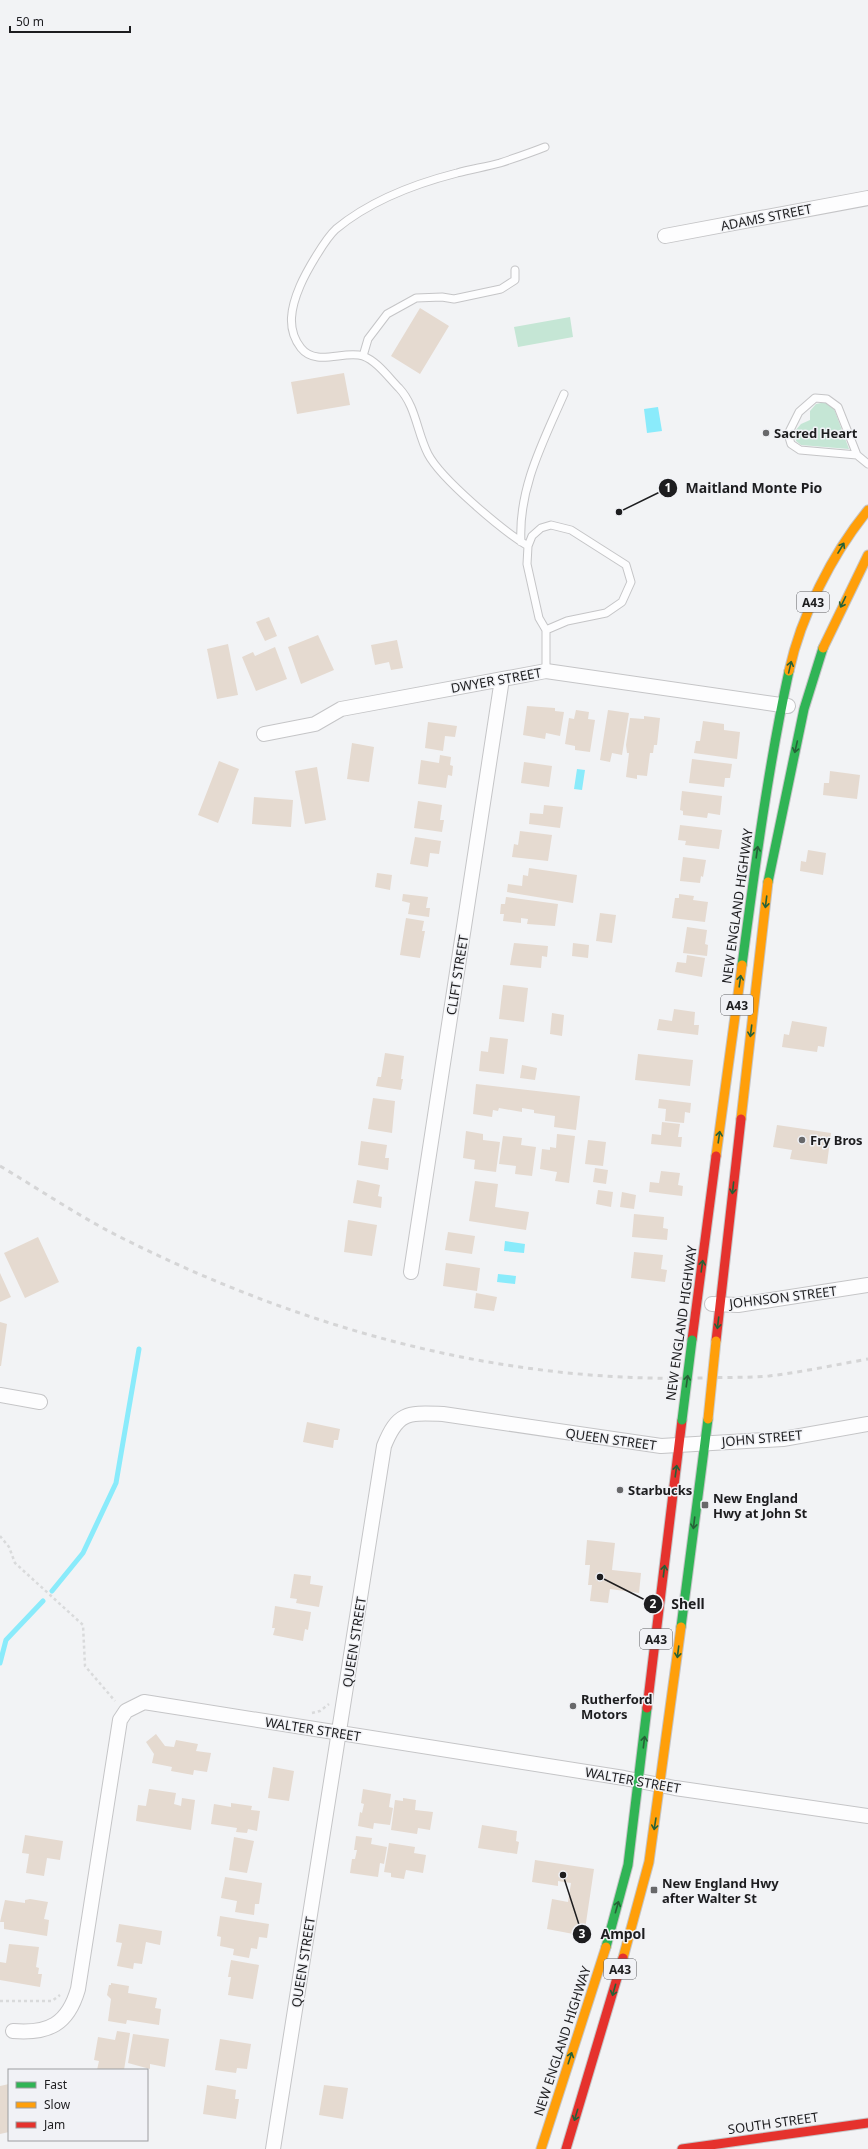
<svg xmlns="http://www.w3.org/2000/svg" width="868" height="2149" font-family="'Noto Sans',sans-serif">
	<rect width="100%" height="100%" fill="#f2f3f5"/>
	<path fill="#c5e6d5" d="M570 317 573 337 518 347 514 327Z
		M826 402 833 406 849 449 801 445 796 441 795 431 801 424 810 420V411L816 404Z"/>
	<path fill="#8aebfb" d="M658 407 662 431 647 433 644 409Z
		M577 769 585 770 582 790 574 789Z
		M505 1241 525 1244 524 1253 504 1251Z
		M498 1274 516 1276 515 1284 497 1282Z"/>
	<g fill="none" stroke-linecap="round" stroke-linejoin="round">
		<path stroke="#8aebfb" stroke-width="5" d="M52 1591 83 1553 116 1483 139 1349
			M0 1663 6 1640 43 1601"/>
	</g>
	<path fill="#e5dad0" d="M420 308 449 326 420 374 391 356Z
		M344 373 350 405 297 414 291 382Z
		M269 617 277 636 265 641 256 622Z
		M318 635 334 670 301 684 288 647Z
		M397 640 403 668 391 670 389 662 375 665 371 645Z
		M228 644 238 695 217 699 207 649Z
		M275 647 287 679 256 691 242 657 253 652 255 656Z
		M527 706 555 708V711L564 712 560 736 546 733 545 739 523 735Z
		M576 710 589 712 588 719 595 720 590 752 575 750V746L565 744 569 718 574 719Z
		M608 710 629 713 622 755 612 753 610 762 600 760Z
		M644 716 660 718 657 745H654L653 753H650L647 776 637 775V779L626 777 629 753H627L626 745 630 718 644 719Z
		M703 721 724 724V730L740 732 737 759 694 753 696 741H700Z
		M428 722 457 726 455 737 445 736 443 751 425 748Z
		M352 743 374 747 369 782 347 779Z
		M440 755 451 757 450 765 453 766 452 776 448 775 446 788 418 784 421 760 439 763Z
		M692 759 732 764 730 778H725L724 787 689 783Z
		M219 761 239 769 218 823 198 815Z
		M524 762 552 766 549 787 521 783Z
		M317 767 326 820 305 824 295 771Z
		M830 771 860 775 857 799 823 795 824 783H829Z
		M682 791 722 796 720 815 708 813 707 818 683 815V811L680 810Z
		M254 797 293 800 291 827 252 824Z
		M418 801 442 805 440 820H444L442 832 414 828Z
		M544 805 563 807 560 828 529 824 530 813 543 814Z
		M680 825 722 830 719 849 685 845 686 841 678 840Z
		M520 831 552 835 548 861 512 857 514 844 518 845Z
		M415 837 441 841 439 854 430 853 428 867 410 864Z
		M808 850 826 853 823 875 800 871 801 861 806 862Z
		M683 857 706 860 703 877 701 876 700 883 680 881Z
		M529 868 577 875 573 903 507 892 508 884 522 886 523 875 528 876Z
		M377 873 392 875 390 890 375 887Z
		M403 894 428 897 426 908H430L429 917 408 914 410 903 402 901Z
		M679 894 694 896 693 900 708 902 705 922 672 918 675 898H679Z
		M506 897 558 904 555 926 527 924 528 919 521 918V923L503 921 504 914H500L501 904H505Z
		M600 913 616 915 612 943 596 941Z
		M406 918 424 921 422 931H425L420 958 400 955Z
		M687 927 707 930 705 944 708 945 707 956 683 953Z
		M514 943 548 946 547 957 542 956 541 968 510 965Z
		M573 943 589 945 588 958 572 956Z
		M687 955 705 958 702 977 675 972 677 962 686 963Z
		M503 985 528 988 524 1022 499 1019Z
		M674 1009 695 1012 694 1025H699L698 1035 657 1030 659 1019 672 1021Z
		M552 1013 564 1015 562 1036 550 1034Z
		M792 1021 827 1027 824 1047 818 1046 817 1052 782 1047 784 1034 789 1035Z
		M490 1037 508 1039 504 1074 479 1071 481 1051 488 1052Z
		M385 1053 404 1056 401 1079H403L401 1090 376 1086 378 1077H381Z
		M638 1054 693 1060 690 1086 635 1080Z
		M522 1065 537 1068 535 1080 520 1078Z
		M476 1084 580 1096 576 1130 554 1127 555 1116 534 1113V1110L522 1108V1112L499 1108 498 1111 493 1110 492 1117 473 1114Z
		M373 1098 395 1101 392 1133 368 1129Z
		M659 1099 691 1103 690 1113 685 1112 684 1123 665 1121 666 1109 658 1108Z
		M662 1122 680 1124 678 1137H682L681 1147 651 1144 652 1134 661 1135Z
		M777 1125 831 1133 827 1164 790 1159 792 1150 773 1147Z
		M466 1131 483 1134V1140L500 1142 496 1172 474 1169 475 1160 463 1158Z
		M557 1134 575 1136 569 1183 555 1181 557 1172 540 1169 542 1149 550 1150V1147L556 1148Z
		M503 1136 522 1138 521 1145 536 1147 532 1176 515 1174 516 1166 499 1164Z
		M588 1140 606 1142 603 1166 585 1164Z
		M361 1141 387 1145 385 1158H389L388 1170 358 1165Z
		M595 1168 608 1170 606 1184 593 1182Z
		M661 1171 680 1173 678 1185 683 1186 682 1196 649 1192 650 1182 659 1183Z
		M357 1180 380 1185 378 1196 382 1197 381 1208 353 1203Z
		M475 1181 498 1184 495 1207 529 1212 526 1230 469 1221Z
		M598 1190 613 1192 611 1207 596 1204Z
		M622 1192 636 1195 634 1209 620 1207Z
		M634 1214 664 1217 663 1228 668 1229 667 1240 632 1237Z
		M348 1220 377 1225 372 1256 344 1252Z
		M448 1232 475 1236 472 1254 445 1250Z
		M38 1237 59 1282 25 1298 4 1253Z
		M634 1252 663 1255 661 1269 667 1270 665 1282 631 1278Z
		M446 1263 480 1268 477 1291 443 1286Z
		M0 1273 11 1297 0 1302Z
		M476 1293 497 1297 494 1311 474 1308Z
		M0 1322 7 1324 1 1366H0Z
		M307 1422 340 1429 338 1440H334L333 1448 303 1442Z
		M587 1540 615 1543 612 1570 641 1573 639 1593 610 1589 608 1603 590 1601 592 1585H588L590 1565H585Z
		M294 1574 311 1576 310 1584 323 1586 319 1607 296 1603 297 1599 290 1598Z
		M275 1606 311 1612 308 1630 305 1629 303 1641 273 1635 275 1628H272Z
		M156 1734 165 1746 174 1747 176 1740 198 1744 196 1751 211 1753 207 1772 194 1770 193 1775 171 1771 172 1767 152 1763 154 1754 146 1742Z
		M273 1767 294 1771 289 1801 268 1798Z
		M149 1789 176 1793 174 1804 181 1806 182 1798 195 1800 191 1830 136 1821 138 1805 146 1806Z
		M363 1789 391 1794 389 1807 393 1808 390 1825 374 1823 373 1829 358 1826 360 1812 362 1813 364 1804 361 1803Z
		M403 1798 416 1800 415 1810 433 1812 430 1830 418 1828 417 1834 391 1830 395 1800 403 1801Z
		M231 1803 252 1806 251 1810 260 1811 257 1831 248 1829 247 1833 236 1832 237 1828 211 1824 214 1804 231 1807Z
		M482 1825 517 1831 516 1841 519 1842 517 1854 478 1848Z
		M25 1835 63 1841 60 1860 47 1858 44 1876 26 1873 29 1854 22 1853Z
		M356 1836 372 1838 371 1844 387 1847 384 1864 380 1863 378 1877 350 1873 352 1859H355L357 1850H354Z
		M234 1837 254 1841 247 1873 229 1870Z
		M389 1843 415 1847 414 1853 426 1855 423 1873 406 1870 404 1879 391 1877V1873L384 1872Z
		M535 1860 594 1869 584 1936 547 1929 552 1899 568 1902 571 1883 558 1881V1886L532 1882Z
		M225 1877 262 1883 259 1904H255L254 1915 235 1912 237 1901 221 1898Z
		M30 1899 48 1902 44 1919 49 1920 47 1936 4 1929V1922H0L5 1900 25 1903V1900Z
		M220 1916 269 1924 267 1938 259 1937 257 1949 251 1948 249 1958 233 1955 234 1949 220 1946 221 1937 217 1936Z
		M119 1924 162 1931 160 1945 146 1942 142 1964 134 1963 133 1969 117 1966 122 1943 116 1942Z
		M9 1944 39 1947 36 1967 39 1968 38 1974H42L40 1987 0 1980V1962L6 1963Z
		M231 1960 259 1965 253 1999 228 1995 231 1977H228Z
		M111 1983 129 1986 128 1993 157 1998 155 2008 161 2009 159 2025 127 2020 126 2024 108 2021 111 1999 107 1995 109 1985H111Z
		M117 2031 130 2033 124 2070H97L99 2061 94 2060 98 2037 115 2040Z
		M133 2034 169 2039 165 2067 150 2064V2069L128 2063Z
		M220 2039 251 2044 247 2069 237 2068 236 2073 215 2070Z
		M9 2084V2132L0 2134V2086Z
		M207 2085 236 2090 235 2099H239L236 2119 203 2114Z
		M324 2085 348 2088 343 2119 319 2115Z"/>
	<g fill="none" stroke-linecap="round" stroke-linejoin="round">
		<defs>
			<path id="lane" d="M363 356 368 339 387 314 416 298 442 297 454 299 501 289 515 280V270
				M857 455 800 450 791 444 788 434 799 412 815 398 827 399 838 407 857 455 868 464
				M521 542C518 489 543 442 564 394
				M528 546C503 531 441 479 428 454 417 433 416 406 399 388 389 378 377 361 363 356 344 350 316 367 301 348 286 329 291 307 300 286 306 272 325 239 336 229 371 200 414 184 457 173 471 169 486 167 500 163 515 158 530 153 545 147
				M546 630 567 621 606 613 622 602 631 582 626 565 571 530 551 525 541 528 532 536 528 546 527 564 539 618 546 630V671"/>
			<path id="street" d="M665 236 868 198
				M264 734 315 724 341 709 546 671 788 706
				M411 1272 502 679
				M712 1304 738 1305 868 1285
				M0 1395 40 1402
				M13 2031C49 2034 68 2024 78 1989L120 1720 126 1711 144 1702 624 1778 675 1788 868 1816
				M273 2149 384 1446C398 1411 408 1413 443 1414L661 1446 783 1439 868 1424"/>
			<path id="fast" d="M768 882 804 709 823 648
				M742 965C755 867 768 768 789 671
				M681 1627 708 1419
				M606 1947 628 1865 647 1708"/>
			<path id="slow" d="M823 648 868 555
				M789 671C801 616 832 554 868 510
				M741 1119 768 882
				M716 1156 742 965
				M623 1958 649 1862 681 1627
				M541 2149 606 1947"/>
			<path id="jam" d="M692 1340 716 1156
				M716 1341 741 1119
				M647 1708 682 1420
				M566 2149 623 1958
				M682 2149 868 2123"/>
		</defs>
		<use href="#lane" stroke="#c5c5c7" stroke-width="9"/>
		<use href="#street" stroke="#c5c5c7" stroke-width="16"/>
		<use href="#fast" stroke="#c5c5c7" stroke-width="11"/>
		<use href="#slow" stroke="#c5c5c7" stroke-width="11"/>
		<use href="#jam" stroke="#c5c5c7" stroke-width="11"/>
		<path stroke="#d9dadb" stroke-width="2.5" stroke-dasharray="3 3" stroke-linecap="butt" d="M0 1536 9 1547 15 1563 83 1625 85 1666 115 1701
			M312 1713 320 1711 329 1704
			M0 2001H52L60 1995"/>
		<use href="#lane" stroke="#fdfdfe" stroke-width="7"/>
		<use href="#street" stroke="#fdfdfe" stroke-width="14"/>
		<use href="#fast" stroke="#30b455" stroke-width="9"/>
		<use href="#slow" stroke="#ff9f0a" stroke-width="9"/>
		<use href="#jam" stroke="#e5322d" stroke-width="9"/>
		<path stroke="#d5d5d6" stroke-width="3" stroke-dasharray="5 5" stroke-linecap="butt" d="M0 1166C42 1191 83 1219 126 1240 305 1329 499 1383 700 1378 722 1377 746 1378 769 1376 802 1372 835 1365 868 1359"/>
		<defs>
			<path id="fast-bridge" d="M682 1420 692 1340"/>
			<path id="slow-bridge" d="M708 1419 716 1341"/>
		</defs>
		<use href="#fast-bridge" stroke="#cdcece" stroke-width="11" stroke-linecap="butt"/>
		<use href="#slow-bridge" stroke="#cdcece" stroke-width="11" stroke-linecap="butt"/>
		<use href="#fast-bridge" stroke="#30b455" stroke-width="9"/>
		<use href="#slow-bridge" stroke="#ff9f0a" stroke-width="9"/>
	</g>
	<defs><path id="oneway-shaft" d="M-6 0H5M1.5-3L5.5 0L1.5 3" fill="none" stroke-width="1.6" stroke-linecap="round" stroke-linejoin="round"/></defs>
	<g stroke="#266137">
		<use href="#oneway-shaft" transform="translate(841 548) rotate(-59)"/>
		<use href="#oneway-shaft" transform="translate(843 602) rotate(116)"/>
		<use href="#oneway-shaft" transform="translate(790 667) rotate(-77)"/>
		<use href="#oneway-shaft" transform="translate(796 747) rotate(103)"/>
		<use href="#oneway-shaft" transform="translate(757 852) rotate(-82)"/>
		<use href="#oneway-shaft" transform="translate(766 902) rotate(97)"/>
		<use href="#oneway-shaft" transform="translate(740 981) rotate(-82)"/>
		<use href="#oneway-shaft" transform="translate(751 1031) rotate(97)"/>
		<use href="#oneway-shaft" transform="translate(719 1137) rotate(-82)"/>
		<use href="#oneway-shaft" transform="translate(733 1188) rotate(96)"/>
		<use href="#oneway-shaft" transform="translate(702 1266) rotate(-82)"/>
		<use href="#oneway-shaft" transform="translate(718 1323) rotate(97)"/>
		<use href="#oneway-shaft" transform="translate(687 1381) rotate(-82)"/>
		<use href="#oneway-shaft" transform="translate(676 1471) rotate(-82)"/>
		<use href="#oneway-shaft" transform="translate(694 1523) rotate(97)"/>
		<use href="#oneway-shaft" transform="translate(664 1571) rotate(-83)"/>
		<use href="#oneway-shaft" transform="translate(678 1652) rotate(97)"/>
		<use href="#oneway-shaft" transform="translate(644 1742) rotate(-83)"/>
		<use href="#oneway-shaft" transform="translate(655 1824) rotate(99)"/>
		<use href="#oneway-shaft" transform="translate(617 1907) rotate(-74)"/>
		<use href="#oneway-shaft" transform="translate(614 1990) rotate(106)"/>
		<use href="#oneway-shaft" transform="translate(570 2058) rotate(-72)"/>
		<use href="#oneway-shaft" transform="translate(576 2115) rotate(107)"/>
	</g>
	<g fill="#68686a" stroke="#f1f2f6" stroke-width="1.5">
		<circle cx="766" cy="433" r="4"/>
		<circle cx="802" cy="1140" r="4"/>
		<circle cx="620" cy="1490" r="4"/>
		<rect x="701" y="1501" width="8" height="8" rx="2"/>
		<circle cx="573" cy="1706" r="4"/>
		<rect x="650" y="1886" width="8" height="8" rx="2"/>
	</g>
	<g text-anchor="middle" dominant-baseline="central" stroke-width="3" stroke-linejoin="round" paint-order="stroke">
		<g fill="#f1f2f6" stroke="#5d5d60" stroke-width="1">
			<rect x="797" y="592" width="32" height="20" rx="3"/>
			<rect x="721" y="995" width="32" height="20" rx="3"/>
			<rect x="640" y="1629" width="32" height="20" rx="3"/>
			<rect x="604" y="1959" width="32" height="20" rx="3"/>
		</g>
		<g font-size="12" font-weight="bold" fill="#1d1d1f">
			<text x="813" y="602">A43</text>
			<text x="737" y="1005">A43</text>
			<text x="656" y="1639">A43</text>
			<text x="620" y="1969">A43</text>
		</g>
		<g font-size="13" fill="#1d1d1f" stroke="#f1f2f6">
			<text transform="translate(766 217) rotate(-11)">ADAMS STREET</text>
			<text transform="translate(496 680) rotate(-10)">DWYER STREET</text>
			<text transform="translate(737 906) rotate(-82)">NEW ENGLAND HIGHWAY</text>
			<text transform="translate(457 975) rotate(-81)">CLIFT STREET</text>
			<text transform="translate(783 1297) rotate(-7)">JOHNSON STREET</text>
			<text transform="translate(681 1323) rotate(-82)">NEW ENGLAND HIGHWAY</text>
			<text transform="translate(762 1438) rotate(-5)">JOHN STREET</text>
			<text transform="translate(611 1439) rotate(8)">QUEEN STREET</text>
			<text transform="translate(354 1642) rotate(-81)">QUEEN STREET</text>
			<text transform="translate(313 1729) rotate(9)">WALTER STREET</text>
			<text transform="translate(633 1780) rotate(10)">WALTER STREET</text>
			<text transform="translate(303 1962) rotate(-81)">QUEEN STREET</text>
			<text transform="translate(562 2041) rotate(-72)">NEW ENGLAND HIGHWAY</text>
			<text transform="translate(773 2123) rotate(-8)">SOUTH STREET</text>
		</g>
		<g font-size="13" font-weight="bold" fill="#1d1d1f" stroke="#f1f2f6" text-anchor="start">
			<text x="774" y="433">Sacred Heart</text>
			<text x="810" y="1140">Fry Bros</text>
			<text x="628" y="1490">Starbucks</text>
			<text x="713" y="1498">New England<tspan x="713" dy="15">Hwy at John St</tspan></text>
			<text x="581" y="1699">Rutherford<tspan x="581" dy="15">Motors</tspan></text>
			<text x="662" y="1883">New England Hwy<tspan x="662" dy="15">after Walter St</tspan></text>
		</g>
	</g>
	<path fill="none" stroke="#1d1d1f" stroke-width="1.5" d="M619 512L668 488M600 1577L653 1604M563 1875L582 1934"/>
	<g fill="#1d1d1f" stroke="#f1f2f6" stroke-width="1.5">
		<circle cx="619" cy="512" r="4"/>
		<circle cx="600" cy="1577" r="4"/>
		<circle cx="563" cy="1875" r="4"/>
		<circle cx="668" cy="488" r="10"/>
		<circle cx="653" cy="1604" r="10"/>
		<circle cx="582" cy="1934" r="10"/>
	</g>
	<g font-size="12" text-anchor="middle" font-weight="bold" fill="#fff">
		<text x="668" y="492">1</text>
		<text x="653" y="1608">2</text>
		<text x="582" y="1938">3</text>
	</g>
	<g font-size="14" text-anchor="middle" font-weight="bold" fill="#1d1d1f" stroke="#f1f2f6" stroke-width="3" stroke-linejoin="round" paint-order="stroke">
		<text x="754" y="493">Maitland Monte Pio</text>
		<text x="688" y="1609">Shell</text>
		<text x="623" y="1939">Ampol</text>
	</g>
	<rect x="8" y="2069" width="140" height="72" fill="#f1f2f6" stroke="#9c9da0"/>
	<rect x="16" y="2082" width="20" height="6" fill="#30b455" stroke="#9c9da0"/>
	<text x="44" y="2089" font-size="12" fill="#1d1d1f">Fast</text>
	<rect x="16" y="2102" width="20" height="6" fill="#ff9f0a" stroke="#9c9da0"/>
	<text x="44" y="2109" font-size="12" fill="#1d1d1f">Slow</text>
	<rect x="16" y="2122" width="20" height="6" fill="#e5322d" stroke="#9c9da0"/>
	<text x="44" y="2129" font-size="12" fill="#1d1d1f">Jam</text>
	<path d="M10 26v6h120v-6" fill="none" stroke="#1d1d1f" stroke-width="2"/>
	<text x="16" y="26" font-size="12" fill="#1d1d1f" stroke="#f1f2f6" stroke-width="3" paint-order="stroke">50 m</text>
</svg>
